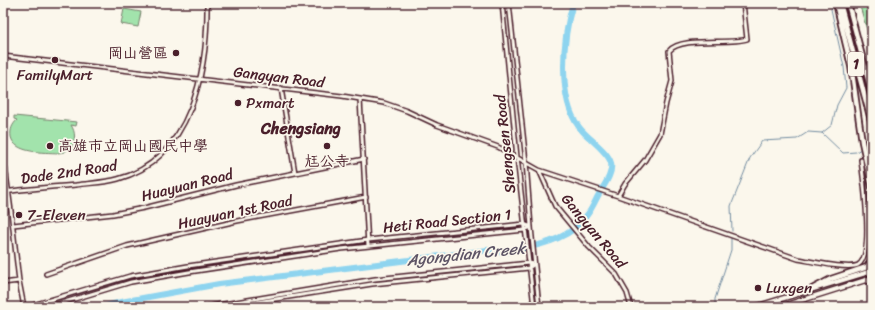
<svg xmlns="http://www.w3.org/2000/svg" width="875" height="310" font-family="Sriracha,'LXGW WenKai TC',sans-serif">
	<defs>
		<pattern id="forest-firs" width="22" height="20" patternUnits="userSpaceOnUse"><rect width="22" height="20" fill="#a2e3ac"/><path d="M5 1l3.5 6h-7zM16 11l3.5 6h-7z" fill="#8dc294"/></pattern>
	</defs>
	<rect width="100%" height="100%" fill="#fbf7ec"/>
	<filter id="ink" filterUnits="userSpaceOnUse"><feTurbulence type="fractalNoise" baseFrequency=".025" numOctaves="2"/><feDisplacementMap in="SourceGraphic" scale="8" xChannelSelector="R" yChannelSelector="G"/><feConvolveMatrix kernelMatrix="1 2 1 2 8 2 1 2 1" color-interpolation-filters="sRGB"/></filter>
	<g filter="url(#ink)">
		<path fill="#a2e3ac" stroke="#76816c" d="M124 9 141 12 138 27 121 24Z
			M14 116 77 122 76 126 71 125C76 133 75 139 72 147L64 152 58 153C44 152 15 154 11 137 10 130 12 125 17 120L14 119Z"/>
		<path fill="url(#forest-firs)" stroke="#76816c" d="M859 3H872V47Z"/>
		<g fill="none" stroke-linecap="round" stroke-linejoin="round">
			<path stroke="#738ca1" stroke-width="1" d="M822 133 832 125 837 105 846 88 844 67 831 9 834 5
				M865 147 872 143
				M732 231 731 206 750 158 762 141 797 139 808 132 822 133 843 153 856 152 861 149
				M715 307V299L731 250V237"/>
			<path stroke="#8ed4ef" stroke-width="6" d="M103 307 121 302 219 284 488 250C493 251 498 252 503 252 509 252 515 250 521 249 546 244 572 237 587 215 592 209 595 201 599 194 604 185 613 174 611 163 608 151 587 138 579 127 557 98 563 36 573 3"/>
			<defs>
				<path id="minor" d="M502 3 517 157 534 307
					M509 3 526 162 531 227 539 307
					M3 56 342 96 384 103 407 111 437 125 498 147 539 170 618 196 625 184 645 160 660 134 666 103 672 81 669 51C681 36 729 45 747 39L743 3
					M281 88 295 173
					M360 99 368 246
					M3 151 11 211 19 281 24 307
					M539 170 555 206 589 247 616 274 627 293 631 307
					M3 192C27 189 51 187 76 185 89 183 104 183 118 179 192 159 208 69 207 3
					M618 196 798 259C810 261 848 270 858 265 875 256 863 178 861 160
					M13 225 113 214 144 208 236 185 364 159
					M46 274 127 246 237 221 366 197
					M3 283 19 281
					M26 307 130 276 188 266 368 240 524 224 531 227
					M48 307 131 282 189 272 341 249 525 230 531 227
					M205 307 375 279 529 263 534 264
					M225 307 372 284 529 268 534 264"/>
				<path id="major" d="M755 307 872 271
					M780 307 872 278"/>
				<path id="highway" d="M836 3 851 66 862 142 872 187
					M840 3 872 124
					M848 3 872 94
					M866 280 872 282
					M812 289 831 279 867 267 872 259"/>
			</defs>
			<use href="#minor" stroke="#4a1f2b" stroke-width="6"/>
			<use href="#major" stroke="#4a1f2b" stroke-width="7"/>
			<use href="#highway" stroke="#4a1f2b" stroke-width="8"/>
			<use href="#minor" stroke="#fbf7ec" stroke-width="3"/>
			<use href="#major" stroke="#fbf7ec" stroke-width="4"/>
			<use href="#highway" stroke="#fbf7ec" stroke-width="4.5"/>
		</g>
	</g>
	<g fill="#4a1f2b" stroke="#fbf7ec" stroke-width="1.5">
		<circle cx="176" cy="53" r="4"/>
		<circle cx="55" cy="60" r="4"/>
		<circle cx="238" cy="103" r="4"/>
		<circle cx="50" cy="146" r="4"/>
		<circle cx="327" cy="146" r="4"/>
		<circle cx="19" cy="215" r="4"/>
		<circle cx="758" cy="288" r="4"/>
	</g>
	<g text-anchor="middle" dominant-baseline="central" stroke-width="3.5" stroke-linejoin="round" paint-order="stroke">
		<rect fill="#fbf7ec" stroke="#7f6065" stroke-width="1" x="848" y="52" width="16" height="24" rx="3"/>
		<g font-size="14" font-weight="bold" fill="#4a1f2b">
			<text x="856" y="64">1</text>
		</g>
		<g font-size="15" fill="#4a1f2b" stroke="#fbf7ec" text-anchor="start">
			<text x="168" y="53" text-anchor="end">岡山營區</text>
			<text x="55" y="75" text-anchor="middle">FamilyMart</text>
			<text x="246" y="103">Pxmart</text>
			<text x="58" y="146">高雄市立岡山國民中學</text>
			<text x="327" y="161" text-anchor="middle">尪公寺</text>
			<text x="27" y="215">7-Eleven</text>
			<text x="766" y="288">Luxgen</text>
		</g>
		<g font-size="15" fill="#4a1f2b" stroke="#fbf7ec">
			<text transform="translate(279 77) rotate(7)">Gangyan Road</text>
			<text transform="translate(505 144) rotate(-96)">Shengsen Road</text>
			<text transform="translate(69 172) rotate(-8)">Dade 2nd Road</text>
			<text transform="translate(187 185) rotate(-14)">Huayuan Road</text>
			<text transform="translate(235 212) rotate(-12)">Huayuan 1st Road</text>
			<text transform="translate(447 221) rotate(-6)">Heti Road Section 1</text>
			<text transform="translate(594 231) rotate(50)">Gangyan Road</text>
		</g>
		<g font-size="16" font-weight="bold" fill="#4a1f2b" stroke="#fbf7ec">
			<text x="301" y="128">Chengsiang</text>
		</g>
		<g font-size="16" font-style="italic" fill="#5e5566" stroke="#fbf7ec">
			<text transform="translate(466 254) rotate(-6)">Agongdian Creek</text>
		</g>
	</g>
	<rect width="875" height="310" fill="none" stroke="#fbf7ec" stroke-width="16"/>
	<rect x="8" y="8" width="859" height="294" fill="none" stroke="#4a1f2b" stroke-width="1.5" filter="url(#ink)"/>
</svg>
